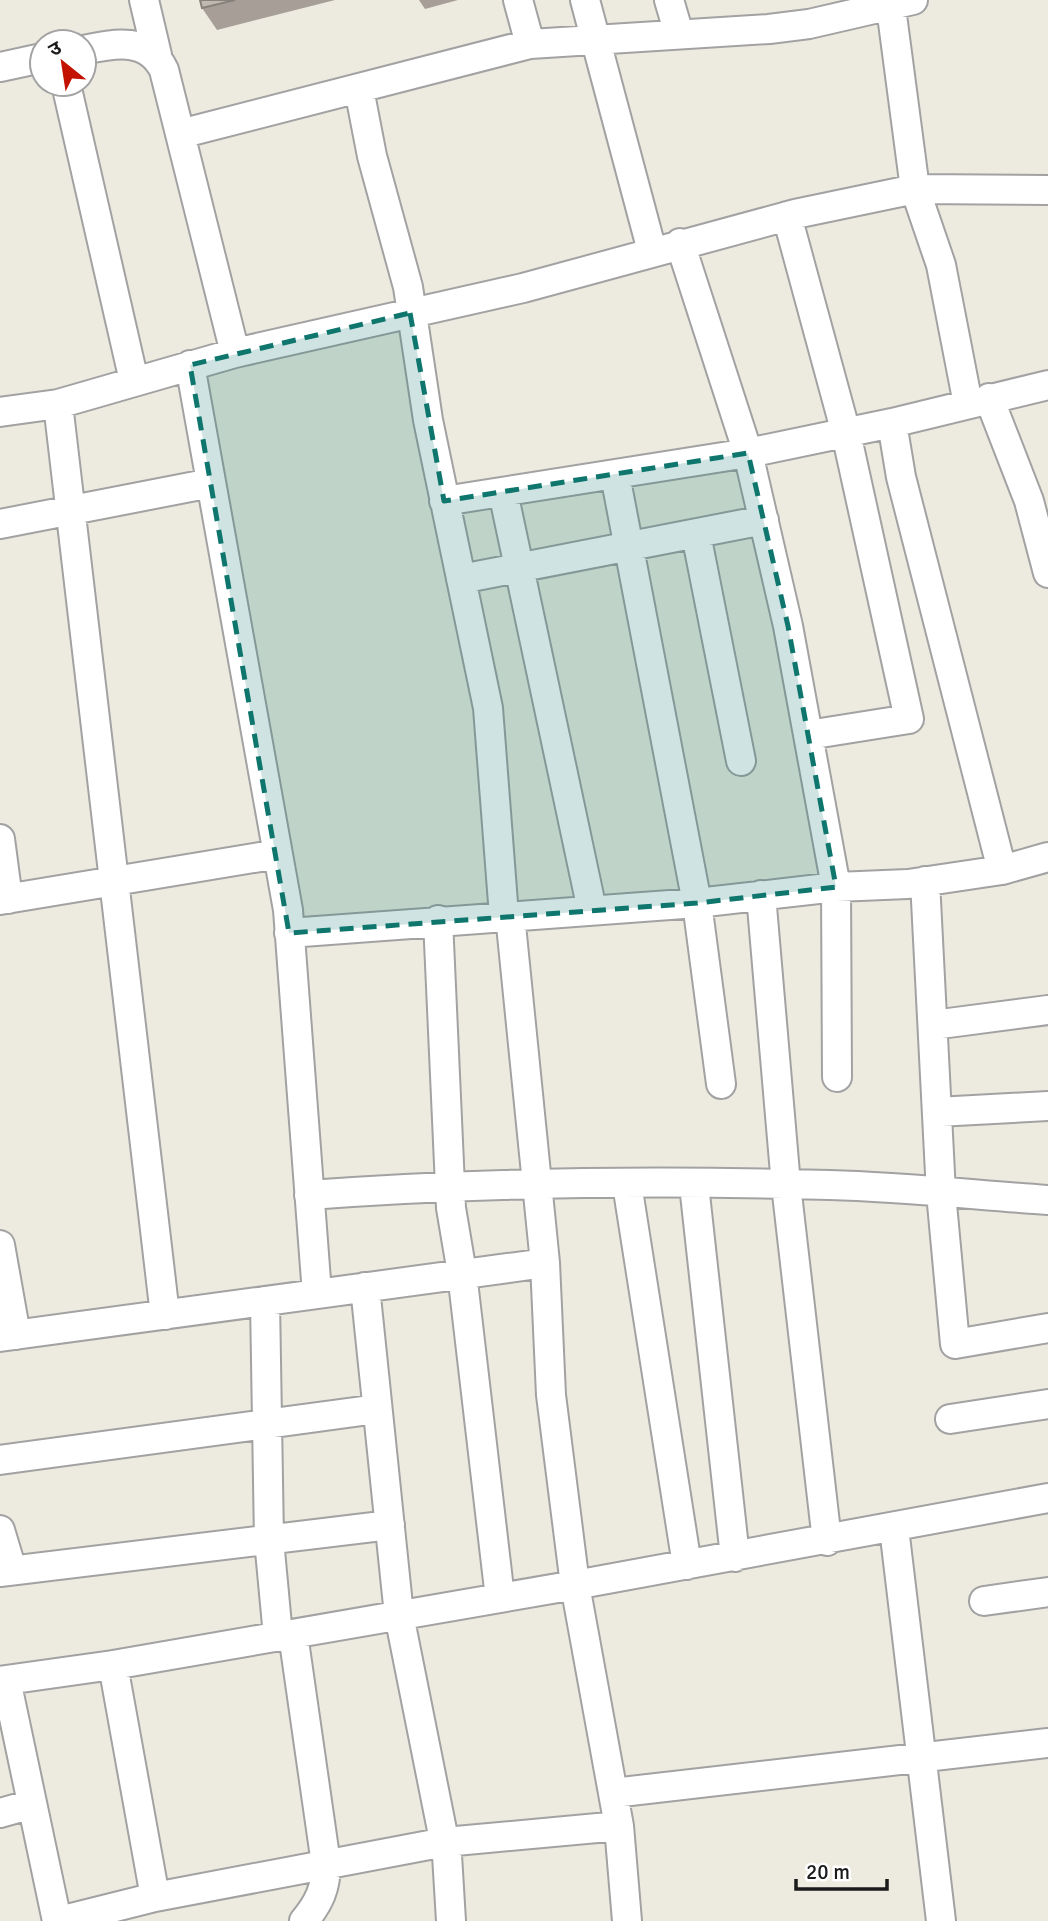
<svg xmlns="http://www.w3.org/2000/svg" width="1048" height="1921" font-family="Signika,'Noto Sans Devanagari',sans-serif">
	<rect width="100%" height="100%" fill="#edeae0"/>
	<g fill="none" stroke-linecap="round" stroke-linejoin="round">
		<defs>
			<path id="minor" d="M144 0 157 55
				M518 0 530 44
				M585 0 652 251
				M669 0 679 34
				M890 0 915 189 941 265 968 404
				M84 50C116 43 148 37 164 70L235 353
				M0 67 42 58
				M66 84 134 381
				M359 89 372 156 408 287 428 420 488 708 504 916
				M180 134 530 44 769 29 809 24 913 0
				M787 216 846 433 909 719 808 735
				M680 243 748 453 788 626 836 887 837 1077
				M190 365 288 910 317 1294
				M989 398 1029 501 1048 573
				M58 404 165 1315
				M0 412 58 404 235 353 523 288 795 214 915 189 1048 190
				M892 423 901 477 1002 870
				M615 475 697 903 721 1084
				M503 492 592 910
				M444 501 748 453 892 423 1048 385
				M0 524 211 483
				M696 534 741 761
				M461 579 764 520
				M0 839 8 899
				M925 881 941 1193 955 1344 1048 1328
				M761 895 786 1185 827 1541
				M0 900 278 854
				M510 915 545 1263 551 1395 575 1585 619 1826 627 1921
				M438 920 451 1208 462 1273 500 1598
				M289 933 697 903 836 887 908 884 1002 870 1048 857
				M933 1025 1048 1010
				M937 1112 1048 1106
				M627 1184 687 1565
				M694 1185 735 1557
				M309 1195C482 1182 656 1180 830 1185 903 1187 976 1195 1048 1200
				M0 1245 16 1335
				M365 1287 399 1615 447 1855 451 1921
				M265 1301 269 1540 278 1636
				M0 1337 545 1263
				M950 1419 1048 1404
				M0 1460 377 1409
				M894 1528 941 1921
				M0 1530 12 1570
				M0 1572 390 1525
				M984 1601 1048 1592
				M293 1634 326 1864C326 1888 319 1903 304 1921
				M113 1665 155 1897 445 1842 619 1826
				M6 1680 57 1921
				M0 1681 113 1665 575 1585 1048 1498
				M613 1793 1048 1743
				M0 1813 32 1804
				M59 1921 155 1897"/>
		</defs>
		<use href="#minor" stroke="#a2a2a2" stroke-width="32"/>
		<use href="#minor" stroke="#fff" stroke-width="28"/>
	</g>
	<path fill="#a69e97" d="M200 0H335L217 30 202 8Z
		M419 0H458L425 9Z"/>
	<path fill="#c1b8b0" stroke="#87817b" stroke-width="2" d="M200 0H235L202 8Z"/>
	<path fill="#0f766e" fill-opacity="0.2" stroke="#0f766e" stroke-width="5" stroke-dasharray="14 9" stroke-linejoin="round" d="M410 313 444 501 748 453 788 626 836 887 697 903 289 933 190 365Z"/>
	<g transform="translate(63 63) rotate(330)"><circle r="33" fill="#ffffff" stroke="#a4a4a4" stroke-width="2"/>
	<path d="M0-5L12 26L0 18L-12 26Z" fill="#c41201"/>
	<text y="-10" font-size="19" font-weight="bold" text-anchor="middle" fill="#1b1b1b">उ</text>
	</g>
	<path d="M796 1879v10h91v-10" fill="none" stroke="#1b1b1b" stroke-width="3.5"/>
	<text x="806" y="1879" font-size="21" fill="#1b1b1b" stroke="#ffffff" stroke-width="5" paint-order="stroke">20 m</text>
</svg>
